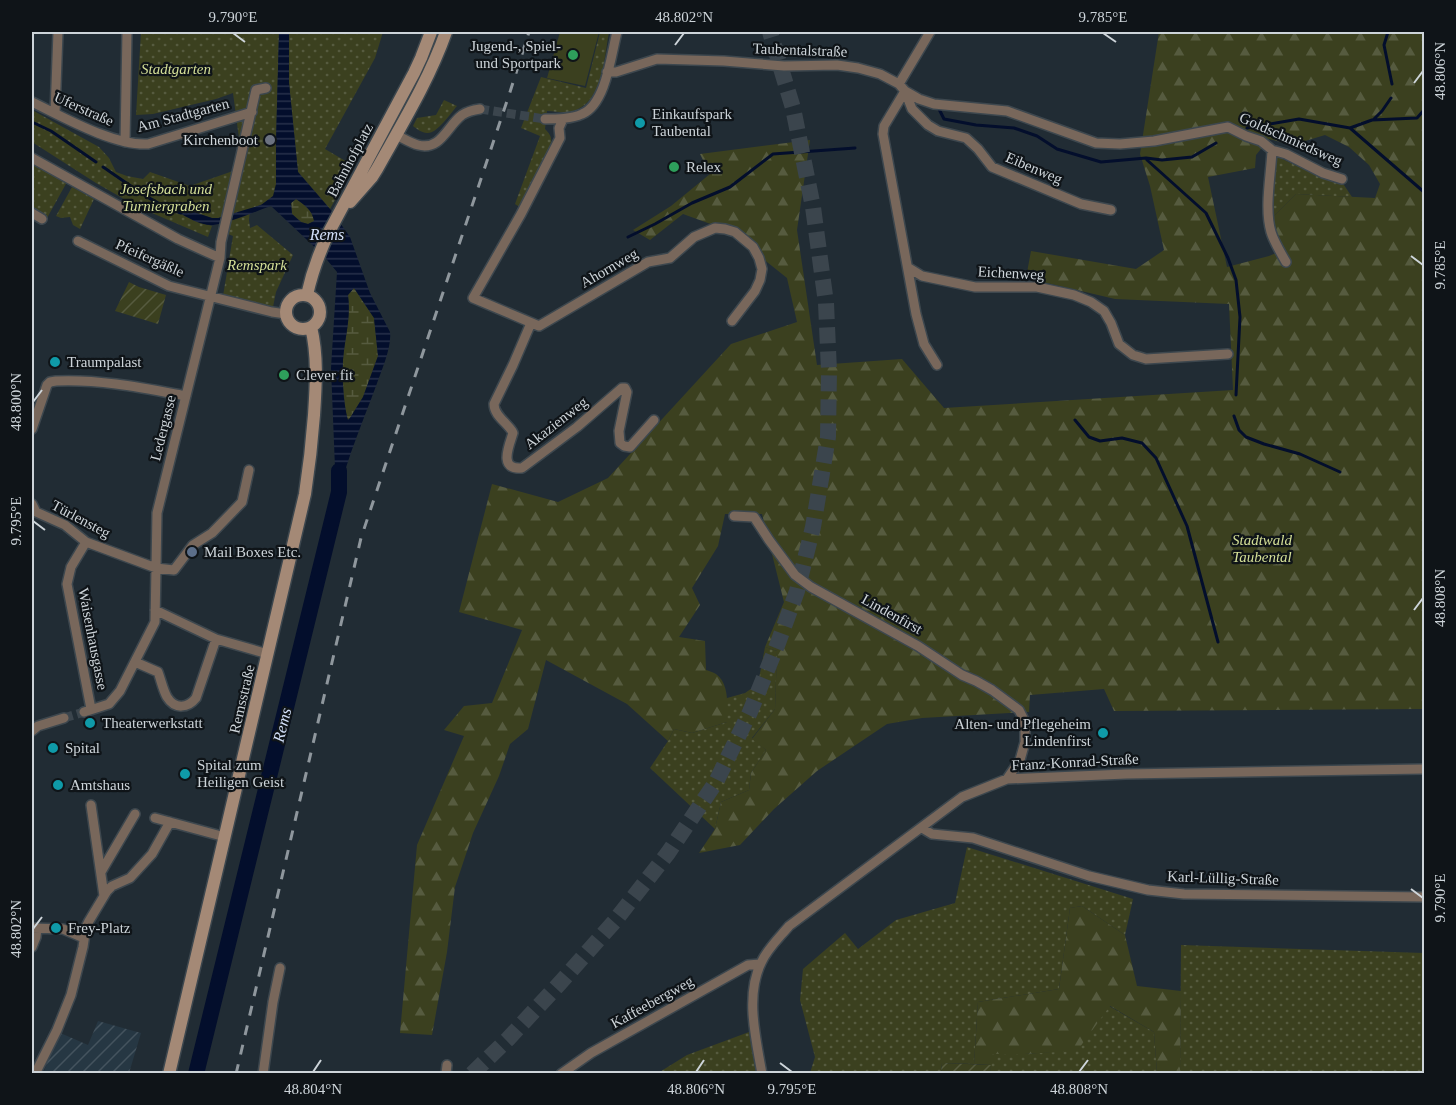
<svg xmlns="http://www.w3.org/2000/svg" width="1456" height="1105" font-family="Georgia,serif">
	<defs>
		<pattern id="industrial-furrows" width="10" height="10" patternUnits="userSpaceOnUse" patternTransform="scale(1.5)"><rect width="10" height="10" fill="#263743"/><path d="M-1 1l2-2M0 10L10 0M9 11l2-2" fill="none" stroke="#44535e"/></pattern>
		<pattern id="grass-dots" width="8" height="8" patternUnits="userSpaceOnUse" patternTransform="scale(1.5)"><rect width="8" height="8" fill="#3b401f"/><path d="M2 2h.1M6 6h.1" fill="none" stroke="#565b3f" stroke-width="1.8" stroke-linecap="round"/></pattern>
		<pattern id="forest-firs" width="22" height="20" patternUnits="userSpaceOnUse" patternTransform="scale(1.5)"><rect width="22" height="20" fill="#3b401f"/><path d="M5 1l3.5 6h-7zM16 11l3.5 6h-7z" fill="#565b3f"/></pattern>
		<pattern id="wetland-marsh" width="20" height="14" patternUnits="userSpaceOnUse" patternTransform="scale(1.5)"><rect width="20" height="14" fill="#3b401f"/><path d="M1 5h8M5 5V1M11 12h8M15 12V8" fill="none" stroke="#565b3f"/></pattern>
		<pattern id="garden-furrows" width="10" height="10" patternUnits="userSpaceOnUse" patternTransform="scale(1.5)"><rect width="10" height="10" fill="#3b401f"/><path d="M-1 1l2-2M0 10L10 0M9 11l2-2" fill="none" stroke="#565b3f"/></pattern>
		<pattern id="water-rules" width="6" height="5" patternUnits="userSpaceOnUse" patternTransform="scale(1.5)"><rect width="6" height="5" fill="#030e2c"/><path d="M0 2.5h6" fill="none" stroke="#27304a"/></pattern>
	</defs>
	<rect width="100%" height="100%" fill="#212c34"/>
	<path fill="url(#industrial-furrows)" d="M98 1021 141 1033 129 1073 43 1074 58 1032 88 1045Z"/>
	<path fill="url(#grass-dots)" d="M141 32H279C278 67 277 103 276 139 275 155 280 181 274 195 270 203 257 206 250 209L249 220 250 228 257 225 293 255 276 292 272 312 223 296 233 236 223 232 218 218H212L191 211 192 220 212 226 208 237 138 207 96 183 32 142V110L99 147 109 158 116 172 127 176 143 179 150 172 190 186 233 171 240 146 233 93 216 99 153 114 136 115Z
		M289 32H383L375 58 325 149 354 166 330 209 298 172 289 83Z
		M600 32H609C604 58 603 105 570 112 563 113 554 111 547 111L545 129C550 134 552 137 551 144L521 208 515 204 540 136 521 128 541 77 586 88Z
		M444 100 457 106C450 114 437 134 427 133 422 133 417 129 413 126L417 118 436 115Z
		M1272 154 1318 176 1342 182 1352 197 1296 194 1270 220Z
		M32 163 67 182 47 218 32 209Z
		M72 187 94 199 80 229 73 225 70 217 61 218 56 216Z
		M765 647 777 651 775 709 752 738 766 750 751 773 749 790 721 802 715 829 650 768 668 741 674 729 692 733 727 722V698L745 693 758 684Z
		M967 847 1133 899 1125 935 1082 906 1070 908 1059 989 978 1002 974 1064 942 1063 941 1073H810L815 1057 800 1000 803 969 845 933 858 949 896 920 955 903Z
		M1181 945 1424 953V1073H1180Z
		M1109 1006 1154 1032 1157 1073 990 1074 991 1054H1025L1077 1050Z
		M749 1032 756 1073H658L687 1055Z"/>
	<path fill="url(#forest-firs)" fill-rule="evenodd" d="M1159 32H1424V175L1422 183 1424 184V709L1114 711 1104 689 1030 695 1029 712 922 718 887 724 817 771 774 809 740 845 699 853 715 829 721 802 749 790 751 773 766 750 752 739 775 709 777 651 765 647 784 602 762 514H725L718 546 692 588 700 605 679 637 705 641 706 670C709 671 713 672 716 674 730 684 727 707 727 722L692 733 674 729 668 741 627 704 546 660 528 729 510 744 499 776 473 833 455 887 447 952 432 1035 400 1033 417 845 464 736 444 730 464 706 492 703 522 630 459 612 492 484 558 502 608 478 731 344 797 322 787 278 727 230 683 214 650 240 633 230 671 206 710 174 700 154 810 140 797 230 817 365 902 359 944 408 1233 390 1229 304 1115 299 1026 278 1031 251 1136 269 1164 250 1150 186 1140 154ZM1325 135 1349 147 1369 165 1380 184 1375 198 1296 194 1270 220 1284 250 1269 256 1227 267 1208 177 1255 168 1256 155 1269 139 1292 145Z
		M1082 906 1125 935 1137 986 1181 991 1180 1073H1157L1154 1032 1110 1006 1077 1051 1025 1054H992L991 1065 974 1064 978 1002 1059 989 1070 908Z"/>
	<path fill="url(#wetland-marsh)" d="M296 199C305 205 312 210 315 221L308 224 301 222 292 214 291 203Z
		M354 288 374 318 378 356 363 397 350 418 347 420C344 401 342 379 343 360 345 336 351 319 348 295Z"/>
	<path fill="url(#garden-furrows)" d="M129 282 139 287 166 295 158 324 115 311Z
		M942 1063 991 1065 990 1073H941Z"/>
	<path fill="#3b401f" d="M560 32H599L585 86 547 78Z"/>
	<path fill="url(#water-rules)" fill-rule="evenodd" d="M279 32H289V83L298 172 330 209 350 237 370 293 390 332C392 347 381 372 376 386 363 421 348 456 339 492L335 468 331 368 337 272 323 255 271 206C256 211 228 224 213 225 202 226 188 218 178 212L191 211 212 218H218L261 205 273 196 276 184V142ZM296 199C305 205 312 210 314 221L308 224 301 222 292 214 291 203ZM354 288 374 318 378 356 363 397 350 418 348 420C343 402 342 379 343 360 345 336 351 319 348 295Z"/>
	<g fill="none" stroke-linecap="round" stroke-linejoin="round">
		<path stroke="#030e2c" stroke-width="3" d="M1388 32 1384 45 1392 84
			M939 109 944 119 976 125 1014 128 1037 136 1057 149 1101 162 1146 158 1162 160 1192 157 1216 143
			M1373 120 1382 111 1391 98
			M32 122 51 131 96 162
			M1247 128 1299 119 1350 128 1424 192
			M1350 128 1372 120 1417 118 1424 110
			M1147 160 1206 213 1228 258 1236 280 1240 317 1236 395
			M103 167C124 181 158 207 181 213
			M628 237 655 224 692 203 730 187 773 154 855 148
			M1234 416 1239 430 1246 437 1264 444 1300 454 1340 472
			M1075 420 1089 437 1100 441 1122 438 1142 443 1156 458 1187 526 1218 642"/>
		<path stroke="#030e2c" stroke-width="16" d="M196 1074 339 492V471"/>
		<path stroke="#3b454d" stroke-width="9" stroke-dasharray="9 4.5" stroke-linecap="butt" d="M480 109 545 119
			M64 718 84 712"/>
		<path stroke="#3b454d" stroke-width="16" stroke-dasharray="16 8" stroke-linecap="butt" d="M472 1074 508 1039 560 983 614 922 668 853 716 782 750 712 778 643 797 591 813 527 828 437 829 371 826 303 813 207 793 108 770 32"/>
		<defs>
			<path id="street" d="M607 72H616L657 59 724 61 784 66 837 65 858 68 880 74 899 84 905 91 919 99 934 104 1007 111 1096 143 1120 144 1154 141 1228 127 1246 136 1261 141 1272 150 1286 154 1323 173 1342 179
				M899 84 930 32
				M905 91 884 126 883 134 916 314 924 344 937 365
				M905 91 912 109 928 125 938 131 966 138 978 149 992 167 1081 204 1111 210
				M32 102C63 117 114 146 148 144L252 112
				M55 113 58 32
				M545 119C557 119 571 119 582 114 606 104 611 55 617 32
				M563 119 559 128 560 138 521 214 473 298 539 326 648 262 670 258 694 237 715 228 725 229 735 232 753 247 759 258 762 269 760 280 755 291 732 321
				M396 135C403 138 410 143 418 145 441 151 447 126 462 115 468 111 473 110 480 109
				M125 142 127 32
				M1272 150C1271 175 1264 208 1271 232 1274 242 1281 253 1286 262
				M32 158 178 239 220 258
				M32 213 42 219
				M78 241 169 286 272 312 286 314
				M909 268 922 276 975 287H1037L1074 295 1091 302 1104 311 1111 323 1119 344 1133 355 1146 359 1228 354
				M531 323 513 365 494 404C494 415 506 422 512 431L513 433C509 446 498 470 522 468L577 427 622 388H625L627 392 619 431 620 443 624 446 630 447 654 420
				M32 429 47 385 50 382 56 381C100 379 143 388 186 396
				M32 504 36 512 65 525 86 542 156 568 174 570 193 545 212 533 242 502 249 470
				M734 516 754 517 769 540 795 575 811 587 918 646 962 675 976 681 992 690 1019 710 1024 720 1025 726V742L1020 760 1007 779
				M86 542 71 567 67 584 91 709
				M155 610 216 639 268 654
				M135 662 158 672C161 680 163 690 167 697 175 710 188 708 196 698L216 639
				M84 712 109 704 120 691 155 622 157 513 220 258 221 242 256 90 266 88
				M32 731 38 726 64 718
				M91 805 104 896
				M155 818 225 837
				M922 828 932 834 973 838 1089 876 1148 890 1184 894 1424 897
				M101 872 135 814
				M32 928 63 929 84 938
				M32 947 36 937 37 928
				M35 1074 57 1030 71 995 83 947 86 927 89 921 107 891 112 886 130 878 152 854 170 822
				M263 1074 273 1002 280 968
				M446 1074 447 1065
				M561 1074 591 1053 748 965 760 964
				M762 1074C756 1039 745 996 761 963 767 949 779 938 789 926L962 797 1007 779 1126 774 1424 769"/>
			<path id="secondary" d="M350 202 372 177 377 169C402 124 429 80 446 32
				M286 312a17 17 0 1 1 34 0a17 17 0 1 1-34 0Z
				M307 295C312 272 319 253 329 232L414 73 421 58 431 32
				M169 1074 305 494C309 468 312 442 314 415 316 385 318 356 311 327"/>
		</defs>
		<use href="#street" stroke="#3d474e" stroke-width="12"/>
		<use href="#secondary" stroke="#3d474e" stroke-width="15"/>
		<use href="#street" stroke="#78675b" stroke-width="9"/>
		<use href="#secondary" stroke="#a48976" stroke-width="12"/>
		<path stroke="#8f979d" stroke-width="3" stroke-dasharray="10 10" stroke-linecap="butt" d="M236 1074 361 538 510 92 529 32"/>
	</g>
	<path fill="none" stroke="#cdd4d9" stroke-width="2" d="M233 33 245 42M1103 33 1116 42M675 45 684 33M1414 83 1423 71M1411 256 1423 265M33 402 42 390M33 521 45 530M1414 610 1423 598M1411 889 1423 898M33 929 42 917M780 1063 792 1072M313 1072 321 1060M696 1072 704 1060M1079 1072 1088 1060"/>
	<g fill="#2e9e5b" stroke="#0f1418" stroke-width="2">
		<circle cx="573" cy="55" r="6"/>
		<circle cx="674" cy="167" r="6"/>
		<circle cx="284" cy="375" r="6"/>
	</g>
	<g fill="#0f9aa8" stroke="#0f1418" stroke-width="2">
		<circle cx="640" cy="123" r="6"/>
		<circle cx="55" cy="362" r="6"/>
		<circle cx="90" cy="723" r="6"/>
		<circle cx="1103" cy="733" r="6"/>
		<circle cx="53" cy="748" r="6"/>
		<circle cx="185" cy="774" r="6"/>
		<circle cx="58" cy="785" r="6"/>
		<circle cx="56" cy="928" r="6"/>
	</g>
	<circle fill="#6b7280" stroke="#0f1418" stroke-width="2" cx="270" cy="140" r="6"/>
	<circle fill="#5c6f8a" stroke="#0f1418" stroke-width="2" cx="192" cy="552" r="6"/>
	<g text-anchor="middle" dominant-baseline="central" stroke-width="4.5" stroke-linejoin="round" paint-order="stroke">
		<g font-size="15" fill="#cdd4d9" stroke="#0f1418" text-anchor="start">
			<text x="561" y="46" text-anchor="end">Jugend-, Spiel-<tspan x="561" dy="17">und Sportpark</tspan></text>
			<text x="652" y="114">Einkaufspark<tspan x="652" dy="17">Taubental</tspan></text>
			<text x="258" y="140" text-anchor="end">Kirchenboot</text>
			<text x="686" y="167">Relex</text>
			<text x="67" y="362">Traumpalast</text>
			<text x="296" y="375">Clever fit</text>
			<text x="204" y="552">Mail Boxes Etc.</text>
			<text x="102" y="723">Theaterwerkstatt</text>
			<text x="1091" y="724" text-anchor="end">Alten- und Pflegeheim<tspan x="1091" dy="17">Lindenfirst</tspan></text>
			<text x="65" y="748">Spital</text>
			<text x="197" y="765">Spital zum<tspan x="197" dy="17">Heiligen Geist</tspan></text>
			<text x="70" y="785">Amtshaus</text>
			<text x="68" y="928">Frey-Platz</text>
		</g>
		<g font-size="15" fill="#cdd4d9" stroke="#0f1418">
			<text transform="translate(800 50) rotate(2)">Taubentalstraße</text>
			<text transform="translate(84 109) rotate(24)">Uferstraße</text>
			<text transform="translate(183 115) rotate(-15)">Am Stadtgarten</text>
			<text transform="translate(1291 139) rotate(24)">Goldschmiedsweg</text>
			<text transform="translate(350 160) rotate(-62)">Bahnhofplatz</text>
			<text transform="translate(1034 168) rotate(23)">Eibenweg</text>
			<text transform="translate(150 258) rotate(24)">Pfeifergäßle</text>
			<text transform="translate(609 268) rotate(-30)">Ahornweg</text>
			<text transform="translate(1011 273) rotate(3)">Eichenweg</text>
			<text transform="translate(556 423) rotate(-38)">Akazienweg</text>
			<text transform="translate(163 428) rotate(-76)">Ledergasse</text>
			<text transform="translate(81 519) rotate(28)">Türlensteg</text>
			<text transform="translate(892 614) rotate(29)">Lindenfirst</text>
			<text transform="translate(93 639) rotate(79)">Waisenhausgasse</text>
			<text transform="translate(242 699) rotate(-77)">Remsstraße</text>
			<text transform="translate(1075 762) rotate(-3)">Franz-Konrad-Straße</text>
			<text transform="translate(1223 878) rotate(2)">Karl-Lüllig-Straße</text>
			<text transform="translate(652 1002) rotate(-29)">Kaffeebergweg</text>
		</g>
		<g font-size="15" font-style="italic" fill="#d4df97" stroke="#0f1418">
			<text x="176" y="69">Stadtgarten</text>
			<text x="166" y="189">Josefsbach und<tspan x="166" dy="17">Turniergraben</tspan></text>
			<text x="257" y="265">Remspark</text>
			<text x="1262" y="540">Stadtwald<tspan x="1262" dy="17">Taubental</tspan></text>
		</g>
		<g font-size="16" font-style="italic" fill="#d3e0f9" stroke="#0f1418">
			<text x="327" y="234">Rems</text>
			<text transform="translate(282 725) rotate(-76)">Rems</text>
		</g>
	</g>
	<rect width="1456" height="1105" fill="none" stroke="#0f1418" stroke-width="66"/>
	<rect x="33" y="33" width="1390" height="1039" fill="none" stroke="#cdd4d9" stroke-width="2"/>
	<g font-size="15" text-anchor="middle" fill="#cdd4d9">
		<text x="233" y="22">9.790°E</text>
		<text x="684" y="22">48.802°N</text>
		<text x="1103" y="22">9.785°E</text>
		<text transform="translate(1440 71) rotate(-90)" y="5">48.806°N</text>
		<text transform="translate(1440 265) rotate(-90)" y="5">9.785°E</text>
		<text transform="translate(16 402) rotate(-90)" y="5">48.800°N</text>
		<text transform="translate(16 521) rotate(-90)" y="5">9.795°E</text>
		<text transform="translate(1440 598) rotate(-90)" y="5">48.808°N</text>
		<text transform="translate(1440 898) rotate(-90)" y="5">9.790°E</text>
		<text transform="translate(16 929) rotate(-90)" y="5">48.802°N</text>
		<text x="313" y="1094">48.804°N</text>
		<text x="696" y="1094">48.806°N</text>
		<text x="792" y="1094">9.795°E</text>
		<text x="1079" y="1094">48.808°N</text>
	</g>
</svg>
